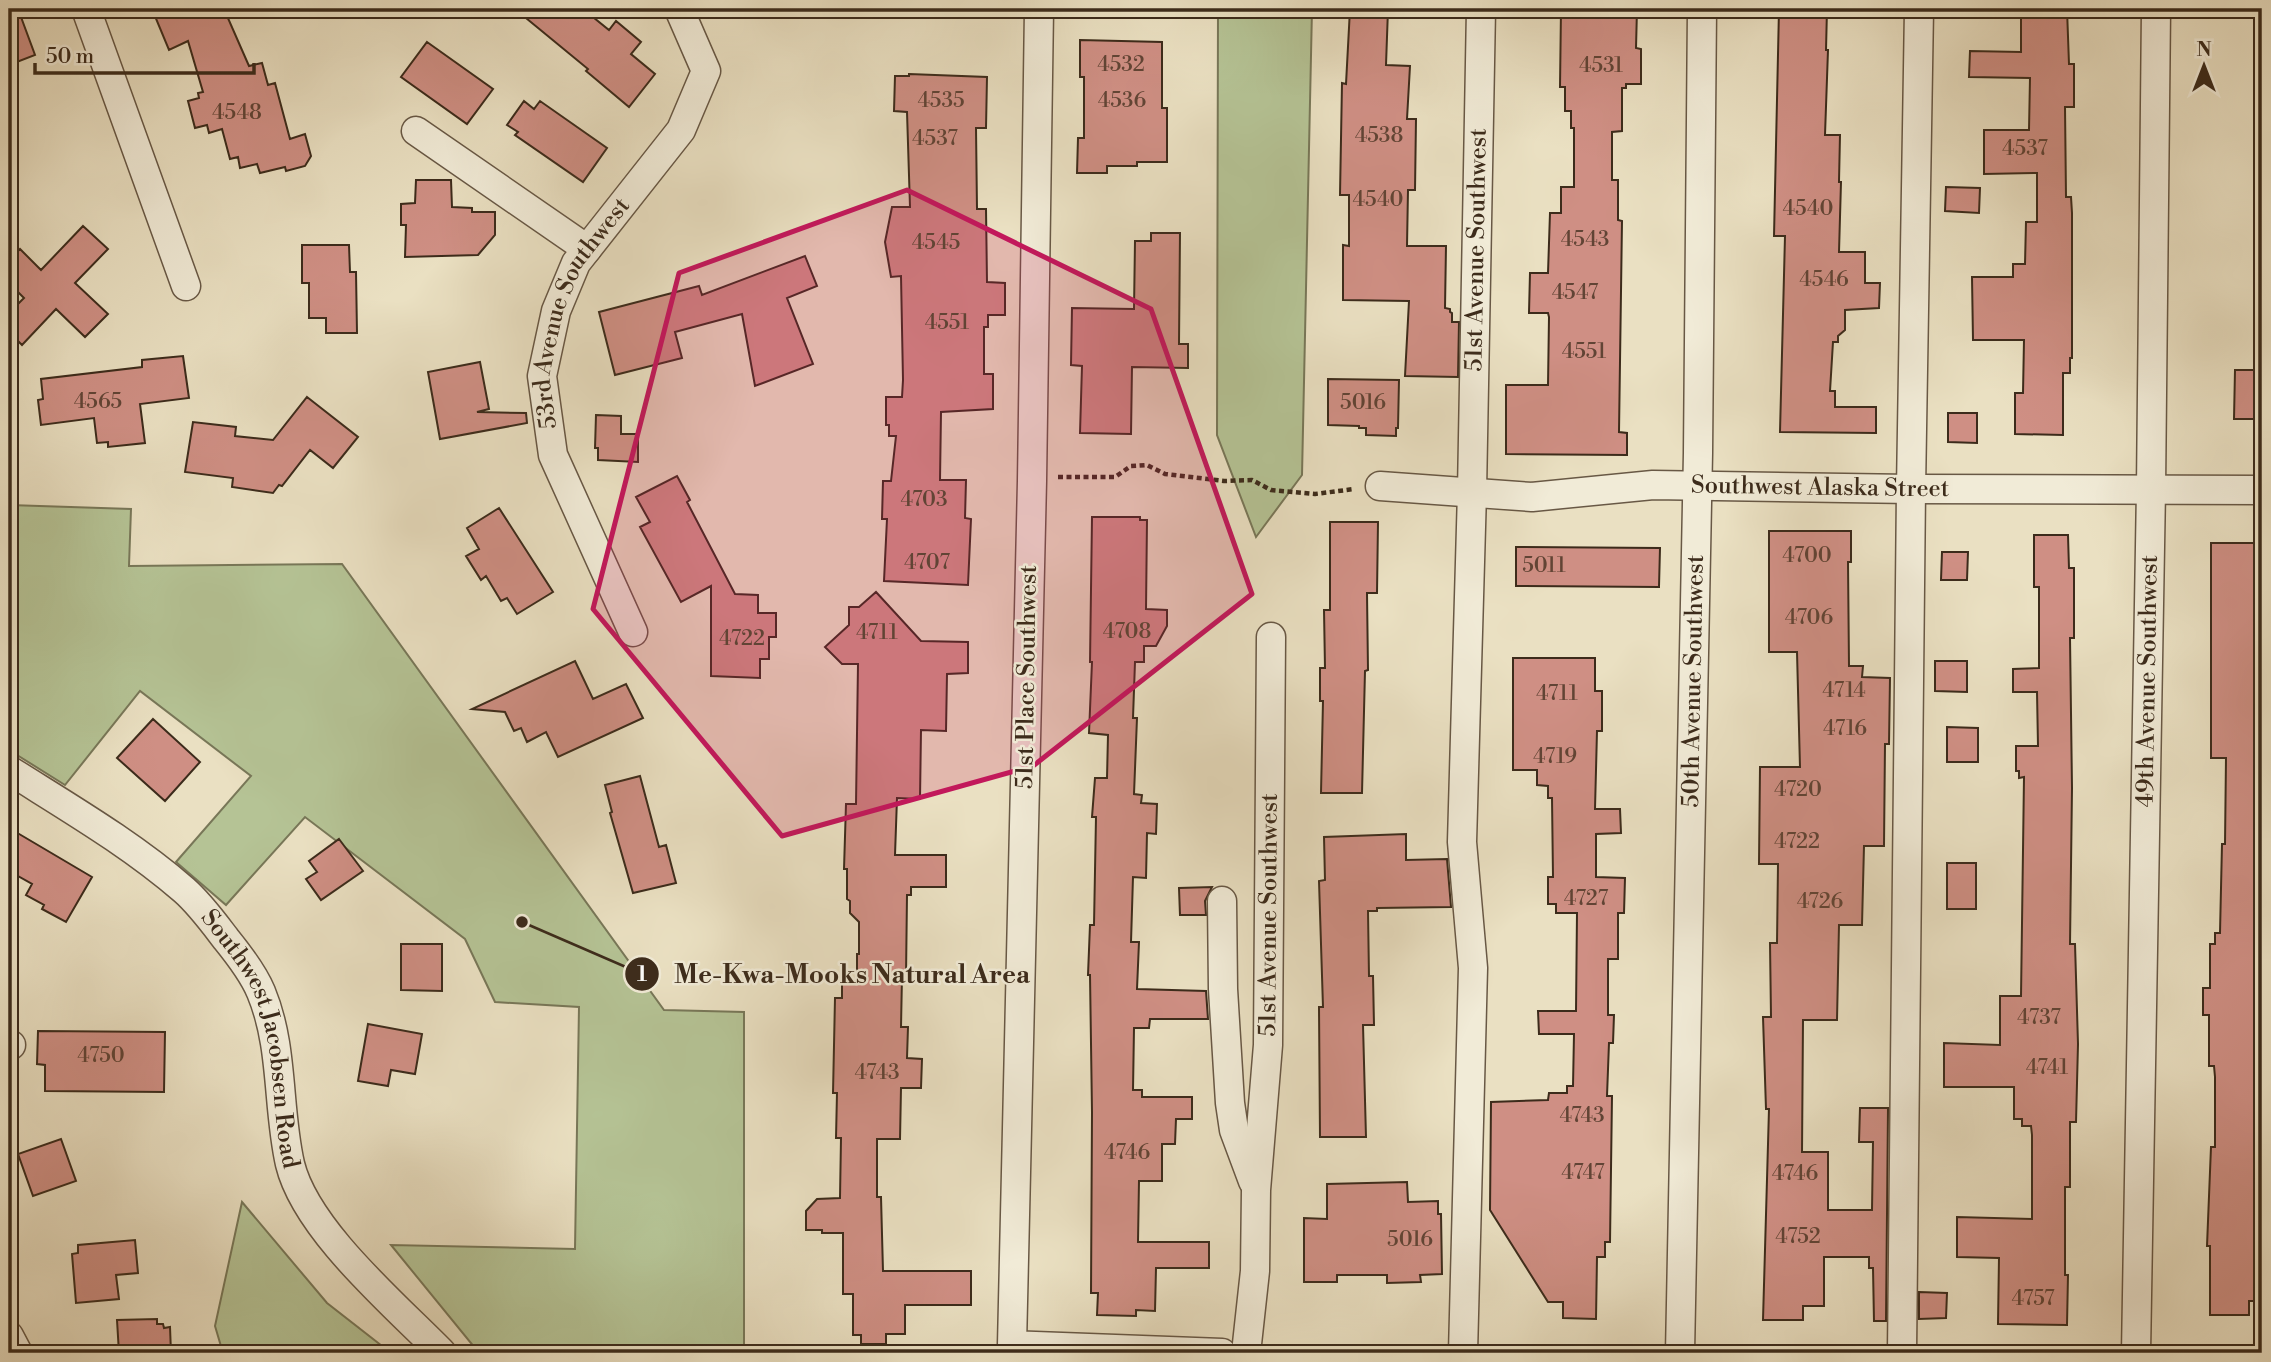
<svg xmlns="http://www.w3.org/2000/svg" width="2271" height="1362" font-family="'Libre Bodoni',serif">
	<rect width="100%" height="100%" fill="#eae0c2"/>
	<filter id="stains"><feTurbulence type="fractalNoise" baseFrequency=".00286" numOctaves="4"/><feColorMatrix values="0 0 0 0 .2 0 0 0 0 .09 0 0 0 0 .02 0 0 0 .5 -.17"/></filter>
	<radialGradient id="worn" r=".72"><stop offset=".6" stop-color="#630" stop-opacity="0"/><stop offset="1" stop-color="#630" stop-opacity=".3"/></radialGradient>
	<path fill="#b5c395" stroke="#787758" stroke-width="2" d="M1218 9H1312L1302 475 1256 537 1217 435Z
		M9 505 131 509 129 566 342 564 664 1010 744 1012V1353H479L391 1245 575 1249 579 1007 495 1002 465 939 305 817 226 905 176 862 251 776 140 691 65 785 9 750Z
		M242 1202 327 1303 391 1353H223L215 1326Z"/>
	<path fill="#cf8f84" stroke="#3c2b1b" stroke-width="2" d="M9 9H18L35 55 9 65Z
		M152 9H224L249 66 262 63 268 85 275 83 290 139 305 134 311 156 305 166 286 171 285 167 260 173 257 164 240 168 238 157 230 159 222 129 209 133 207 125 195 128 188 101 199 98 198 93 203 92 188 41 169 50Z
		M515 9H583L609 30 616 21 641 42 631 54 655 74 629 107 586 71 588 69Z
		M1350 9H1388L1386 65 1410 66 1407 119H1416L1415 190H1408L1407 246H1446L1445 308 1450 309V312L1452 313V322H1459L1458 377 1405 376 1409 301 1343 300V245L1349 246V195H1340L1342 83 1346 84Z
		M1561 9H1637L1636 48 1641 49V84H1626V88H1622V131L1612 132V180H1618V220L1622 221 1619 432 1627 433V455L1506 454V385H1548L1549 317 1548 313H1529L1530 273H1548L1550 213H1561V187H1574V128H1571V111H1565V87H1560Z
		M1779 9H1827L1826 50H1828L1825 135H1840L1839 182H1841L1839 252H1865V283H1880L1879 308 1845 310V330L1838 336V342H1833L1830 391H1835V407H1876V433L1780 432 1785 236H1774Z
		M2021 9H2067L2069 64H2074V107H2065L2066 197H2071L2072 213V358H2070V373H2063V435L2015 434V393H2023L2024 340H1973L1972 277H2013V264H2025L2026 222H2037V173L1984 174V130H2029L2030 78 1969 77 1970 51 2021 52Z
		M1080 40 1162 42V108H1167V162H1137V166H1107V173H1077L1078 138H1084V77H1080Z
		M427 42 493 89 467 124 401 77Z
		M909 74 987 77 986 128H976L977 209H986L987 282 1005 283V315H988V327H984V374H993V409L941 412 940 480H966L965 518 971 519 968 585 884 581 887 519H882L883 481H891L896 436H889V425H886V397H902L903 380 901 276 891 277 885 242 892 207H910L907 112 894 111 895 76H909Z
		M524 101 534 109 540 101 607 148 583 182 515 135 518 132 507 125Z
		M416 180H451L452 207 472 208V212H495V235L478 255 405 257 406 225H401V204L415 203Z
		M1946 187 1980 188 1979 213 1945 211Z
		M83 226 108 249 75 283 108 314 85 337 56 309 22 345 9 332V313L24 298 9 283V260L20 249 41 270Z
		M1151 233H1180L1179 344H1188V368L1132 367 1131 434 1080 433 1082 366 1071 365 1072 308 1134 309 1135 241H1151Z
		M302 245H349L350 272H356L357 333H326V318H309V283H302Z
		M805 256 817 286 787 298 813 364 755 386 742 314 675 332 682 358 615 375 599 312 699 286 702 295Z
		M183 356 189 398 140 404 145 443 108 447V442L97 443 94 418 41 425 38 400 43 399 41 379 142 367V360Z
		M480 362 489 409 477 412 526 413 527 423 440 439 428 372Z
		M2235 370H2262V419H2234Z
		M1328 379 1399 380 1398 428H1396V436L1366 435V428H1359V426L1328 425Z
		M307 397 358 437 333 468 310 450 282 486 279 485 273 493 232 487 233 478 185 472 193 422 236 427 235 436 273 440Z
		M1948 413H1977V443L1948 442Z
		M596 415 621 416V434H638V462L598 460V448H595Z
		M677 476 690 500 687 502 735 594 758 595V613H776V637H769V659H760V678L711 676V586L681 602 640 527 650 522 636 497Z
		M499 508 553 592 517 614 507 598 501 601 486 576 481 580 466 556 479 549 467 528Z
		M1092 517H1140V520H1147L1146 609 1167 610V626L1156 646H1144V662H1135L1133 718H1137L1134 794 1142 795 1141 803 1157 804 1156 834 1147 833 1146 878 1133 877 1131 942H1139L1137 989 1206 991 1208 1019H1150L1149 1028H1134L1133 1090H1142V1097H1192V1119H1176L1175 1144H1162V1181H1139L1138 1242H1209V1268H1156L1155 1311 1136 1310V1316L1097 1315 1098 1293H1091L1092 1112 1090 975H1088L1090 925H1094L1096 817H1092L1095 778H1107L1108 735 1089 733 1092 662H1090Z
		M1330 522H1378L1377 593H1367L1368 670 1365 671 1362 793H1321L1323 701H1320V668H1325L1324 610H1330Z
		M1769 531H1851V562H1848L1849 666H1863L1862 677 1890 678 1889 744H1885L1884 846H1864L1862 925H1839L1837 1020H1803L1802 1152H1828V1210H1872L1873 1142H1859L1860 1108H1888L1886 1321H1874L1873 1268H1869V1257H1824V1306H1803V1320H1763L1769 1109H1766L1763 1017H1771L1770 943H1777L1778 864H1759L1760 767H1800L1797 652H1769Z
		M2034 535H2068L2069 568H2074V638H2070L2072 788 2070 944H2075L2078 1044 2076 1122H2070V1187H2065V1275H2068L2067 1325 1998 1324 1999 1258 1957 1257V1217L2032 1219V1135L2031 1126H2022V1119H2014V1087H1944V1043L2000 1045V996H2021L2024 777 2019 778V771H2016V746H2038L2037 692H2013V669L2039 668V587H2034Z
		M2211 543H2257V550H2262V1301H2249V1315H2210V1246H2207L2211 1147H2215V1077L2214 1066H2209V1015H2203V988H2210V944H2215V933H2220L2222 844H2225L2226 758H2211Z
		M1516 547 1660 548 1659 587 1516 586Z
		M1942 552H1968L1967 580H1941Z
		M876 592 921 641 968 642V673L947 674 946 731 921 730 920 799 897 798 895 855H946V887H911V895H907L906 976H902L901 1027H908L907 1058 922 1059 921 1088H901L900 1139H877V1197H881L883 1271H971V1305H905V1334H886V1344H861V1335H853V1294H843V1233H822V1230H806V1211L817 1199 840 1198 841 1138H836L837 1093H833L835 998H842V981H857V954H859V922L850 913V901L847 899V869H844L846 804H856L858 664H842L825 647 849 625V607H859Z
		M1513 658H1595V691H1602V731H1597L1595 809H1620L1621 833 1596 834V877L1625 878 1624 913H1618V959H1608V1015H1614L1613 1043H1609L1607 1096H1612L1610 1242H1605V1257H1597L1596 1319 1563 1318V1302H1548L1490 1210 1491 1102 1548 1100 1549 1093H1567V1086H1573L1574 1034H1539L1538 1011H1576L1577 913H1556V904H1548V877H1553L1552 798H1548V786L1537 785V770H1513Z
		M575 661 593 699 626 684 643 718 558 757 546 732 527 742 521 728 514 731 505 712 472 709Z
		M1935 661H1967V692L1935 691Z
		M153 719 200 762 165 801 117 758Z
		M1947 727 1978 728V762H1947Z
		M640 776 659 847 666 845 676 883 633 893 610 813 612 812 605 785Z
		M9 828 92 877 66 922 42 909 44 905 26 895 32 884 9 871Z
		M1406 834V860L1447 859 1451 907 1377 908V911H1368L1369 976H1373L1374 1025H1363L1366 1137H1320L1319 1007H1323L1319 881 1325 880 1324 837Z
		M339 839 363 871 321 900 306 879 317 872 309 861Z
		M1947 863H1976V909H1947Z
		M1212 887 1205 901 1206 915H1180L1179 888Z
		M401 944H442V991L401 990Z
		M368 1024 422 1034 415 1074 391 1070 388 1086 358 1081Z
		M38 1031 165 1032 164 1092 45 1091V1065L37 1064Z
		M61 1139 76 1181 33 1196 18 1154Z
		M1407 1182 1408 1202 1438 1201V1214H1441L1442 1274 1420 1275 1421 1282 1387 1283V1275H1337V1282H1304V1218L1327 1219V1184Z
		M135 1240 138 1273 116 1275 119 1299 76 1303 72 1254 78 1253V1245Z
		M1919 1292 1947 1293 1946 1318 1919 1319Z
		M157 1319V1324H163L164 1328 170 1327 171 1353H119L117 1320Z"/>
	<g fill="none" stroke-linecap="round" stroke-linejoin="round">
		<defs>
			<g id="minor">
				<path d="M86 9 186 286"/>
				<path d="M1039 9 1032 481 1012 1345 1222 1353"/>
				<path d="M416 131 587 249"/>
				<path id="s1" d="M1380 486 1532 497 1653 485 1911 489 2262 490"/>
				<path id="s2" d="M633 632 553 455 542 376 556 311 576 263 681 130 706 71 679 9"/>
				<path id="s3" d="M9 770C69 808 131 844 184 890 200 904 213 922 226 939 239 955 253 973 261 992 284 1047 277 1107 290 1164 306 1230 395 1305 442 1353"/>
				<path d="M1222 901 1223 989 1230 1103 1234 1130 1253 1181"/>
				<path d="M9 1045H11"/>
				<path d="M9 1336 18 1353"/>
				<path id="s4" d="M1246 1353 1255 1271 1256 1190 1268 1045 1271 637"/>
				<path id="s5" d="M1463 1353 1473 968 1462 842 1472 492 1481 9"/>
				<path id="s6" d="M1680 1353 1698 453 1702 9"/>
				<path d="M1902 1353 1911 489 1919 9"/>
				<path id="s7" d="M2136 1353 2151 489 2156 9"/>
			</g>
		</defs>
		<use href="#minor" stroke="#685845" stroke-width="31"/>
		<path stroke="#3c2b1b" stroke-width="4.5" stroke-dasharray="5 3.5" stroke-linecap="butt" d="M1058 477H1115L1131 466 1147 465 1165 474 1224 481 1252 480 1271 490 1315 494 1354 489"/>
		<use href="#minor" stroke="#f1ebd7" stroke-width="28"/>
	</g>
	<path fill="#c2185b" fill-opacity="0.2" stroke="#c2185b" stroke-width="5" stroke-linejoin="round" d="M907 190 1151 309 1252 594 1033 766 782 836 593 609 679 273Z"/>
	<g text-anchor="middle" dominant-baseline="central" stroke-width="5" stroke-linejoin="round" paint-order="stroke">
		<g font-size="21" fill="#614435">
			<text x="1121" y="65">4532</text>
			<text x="1601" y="66">4531</text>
			<text x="941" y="101">4535</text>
			<text x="1122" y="101">4536</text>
			<text x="237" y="113">4548</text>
			<text x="1379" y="136">4538</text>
			<text x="935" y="139">4537</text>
			<text x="2025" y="149">4537</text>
			<text x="1378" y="200">4540</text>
			<text x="1808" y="209">4540</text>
			<text x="1585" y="240">4543</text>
			<text x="936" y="243">4545</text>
			<text x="1824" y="280">4546</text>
			<text x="1575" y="293">4547</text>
			<text x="947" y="323">4551</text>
			<text x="1584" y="352">4551</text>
			<text x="98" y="402">4565</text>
			<text x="1363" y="403">5016</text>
			<text x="924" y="500">4703</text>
			<text x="1807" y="556">4700</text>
			<text x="927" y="563">4707</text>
			<text x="1544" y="566">5011</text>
			<text x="1809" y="618">4706</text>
			<text x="1127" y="632">4708</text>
			<text x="877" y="633">4711</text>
			<text x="742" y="639">4722</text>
			<text x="1844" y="691">4714</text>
			<text x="1557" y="694">4711</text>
			<text x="1845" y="729">4716</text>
			<text x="1555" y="757">4719</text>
			<text x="1798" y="790">4720</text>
			<text x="1797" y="842">4722</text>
			<text x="1586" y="899">4727</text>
			<text x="1820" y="902">4726</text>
			<text x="2039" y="1018">4737</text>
			<text x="101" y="1056">4750</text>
			<text x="2047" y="1068">4741</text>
			<text x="877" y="1073">4743</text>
			<text x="1582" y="1116">4743</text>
			<text x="1127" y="1153">4746</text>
			<text x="1583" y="1173">4747</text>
			<text x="1795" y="1174">4746</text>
			<text x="1798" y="1237">4752</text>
			<text x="1410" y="1240">5016</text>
			<text x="2033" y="1299">4757</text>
		</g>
		<g font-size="24" fill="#3c2b1b" stroke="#f1ebd7">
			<text stroke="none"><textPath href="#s5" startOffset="1104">51st Avenue Southwest</textPath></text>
			<text stroke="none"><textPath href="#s2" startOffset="346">53rd Avenue Southwest</textPath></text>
			<text stroke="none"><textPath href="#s1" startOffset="441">Southwest Alaska Street</textPath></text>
			<text transform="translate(1027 677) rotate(-89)">51st Place Southwest</text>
			<text stroke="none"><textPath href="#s6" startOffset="672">50th Avenue Southwest</textPath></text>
			<text stroke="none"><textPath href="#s7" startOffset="672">49th Avenue Southwest</textPath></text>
			<text stroke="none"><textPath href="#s4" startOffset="439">51st Avenue Southwest</textPath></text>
			<text stroke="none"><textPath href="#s3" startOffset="382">Southwest Jacobsen Road</textPath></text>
		</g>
	</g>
	<path fill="none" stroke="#3c2b1b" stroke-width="2.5" d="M522 922L642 974"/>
	<g fill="#3c2b1b" stroke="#f1ebd7" stroke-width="2.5">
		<circle cx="522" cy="922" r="7"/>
		<circle cx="642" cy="974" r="18"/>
	</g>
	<g font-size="21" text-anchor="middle" font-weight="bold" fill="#fff">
		<text x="642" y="981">1</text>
	</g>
	<g font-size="26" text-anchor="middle" font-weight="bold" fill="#3c2b1b" stroke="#f1ebd7" stroke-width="5" stroke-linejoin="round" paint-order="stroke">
		<text x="852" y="983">Me-Kwa-Mooks Natural Area</text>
	</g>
	<rect width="2271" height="1362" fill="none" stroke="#eae0c2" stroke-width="35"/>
	<rect x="10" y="10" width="2250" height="1341" fill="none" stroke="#3c2b1b" stroke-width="3.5"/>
	<rect x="18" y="18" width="2236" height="1327" fill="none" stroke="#3c2b1b" stroke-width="2"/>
	<g transform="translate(2204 66)" stroke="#f1ebd7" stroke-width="5" paint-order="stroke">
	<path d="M0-5L12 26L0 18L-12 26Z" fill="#3c2b1b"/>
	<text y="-10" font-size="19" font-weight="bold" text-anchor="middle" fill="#3c2b1b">N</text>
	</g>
	<path d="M35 63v10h219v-10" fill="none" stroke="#3c2b1b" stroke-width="3.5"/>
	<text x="46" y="63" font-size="21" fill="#3c2b1b" stroke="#f1ebd7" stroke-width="5" paint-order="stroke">50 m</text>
	<rect width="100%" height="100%" filter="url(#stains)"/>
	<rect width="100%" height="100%" fill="url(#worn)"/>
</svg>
